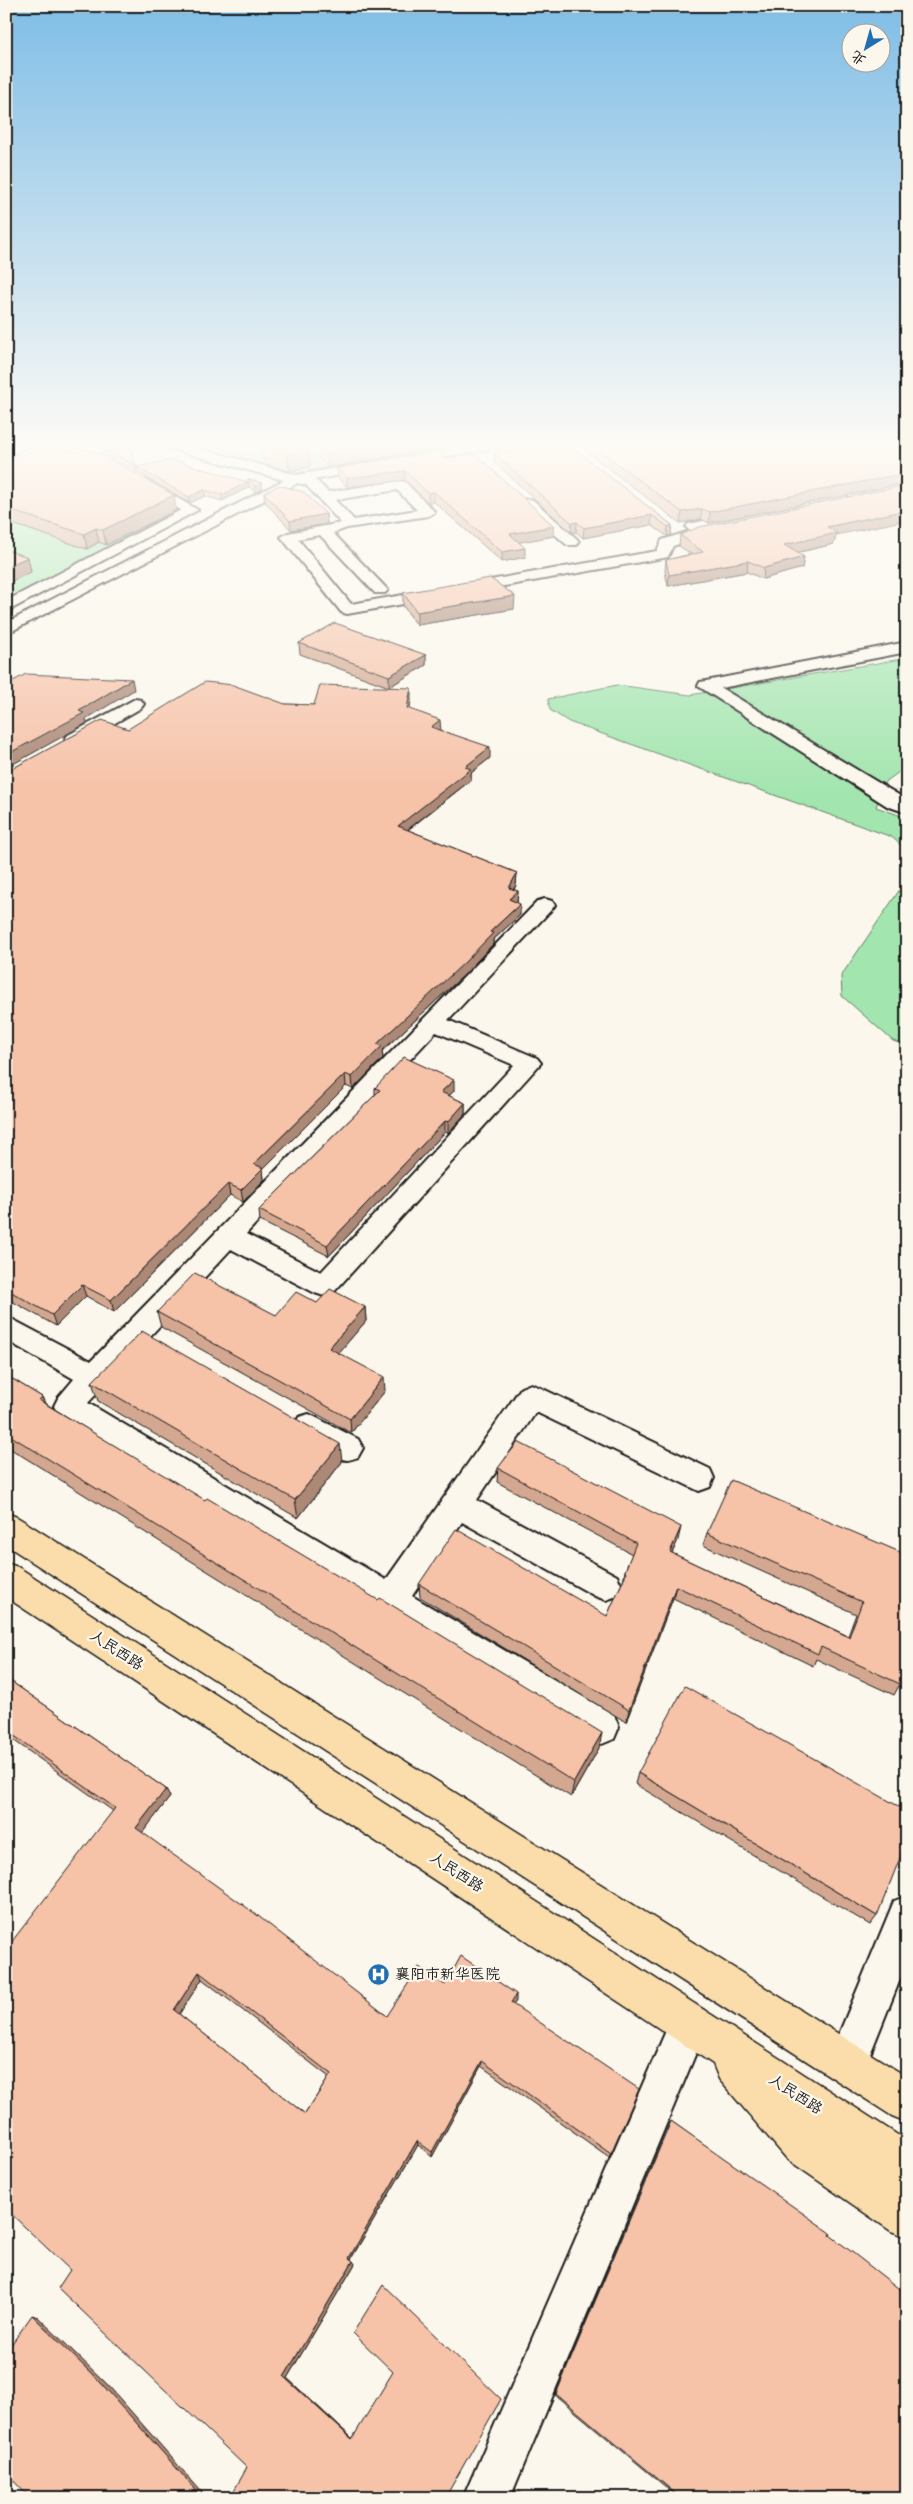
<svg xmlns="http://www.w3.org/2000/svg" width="913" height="2504" font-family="'Shantell Sans','LXGW WenKai TC',sans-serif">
	<rect width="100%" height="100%" fill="#fbf7ec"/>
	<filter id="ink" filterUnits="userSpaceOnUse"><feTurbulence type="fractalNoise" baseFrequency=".02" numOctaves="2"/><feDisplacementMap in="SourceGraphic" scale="10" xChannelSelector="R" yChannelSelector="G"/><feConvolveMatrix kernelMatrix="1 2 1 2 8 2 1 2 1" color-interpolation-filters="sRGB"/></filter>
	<g filter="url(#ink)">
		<path fill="#a3e5af" stroke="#608066" d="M207 443H473L479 447 296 479Z
			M6 464 191 510 6 607Z
			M907 658V766L884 783 876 807 907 818V851L892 837 569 722 550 710 548 699 617 685 690 695Z
			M907 879V1046L893 1041 842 996 841 976Z"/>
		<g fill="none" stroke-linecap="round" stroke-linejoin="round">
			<defs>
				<path id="minor" d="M43 443H58L83 451 101 443H119L96 455 99 458 92 462 51 449 6 468V459Z
					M159 443H180L297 475 478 443H507L501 447 313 480 317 481 328 492 400 481 405 482 435 512 428 516 347 528 333 533 385 587 388 590 385 593H375L320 535 298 539 351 604 657 551 662 540 690 531 686 527 688 524 842 494 849 498 842 502 717 527 719 529 717 532 673 546 668 557 663 558 347 614 341 612 281 537 288 533 341 523 306 485 298 483 6 634V623L284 480 160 446ZM397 490 417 510 354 520 335 500Z
					M145 480 198 510 6 612V601L181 510 140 487 138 484Z
					M528 499 533 500 577 539 579 542 577 545H567L523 506 521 503 523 500Z
					M907 642V652L721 688 907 800V813L887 806 698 686 700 682 706 681Z
					M135 699 141 700 144 704 141 708 80 743H68L65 739 68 735Z
					M545 899 552 901 555 905 552 909 448 1020 537 1058 541 1063 333 1293 324 1296 315 1293 231 1249 88 1403 386 1580 521 1388 531 1384 541 1388 710 1469 714 1478 710 1487 699 1491 536 1412 477 1500 617 1576 622 1586 617 1596 606 1600 595 1596 462 1522 412 1596 614 1715 619 1727 614 1739 602 1744 590 1739 58 1414 54 1406 58 1398 74 1379 6 1340V1316L91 1361 538 901ZM436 1032 514 1065 321 1272 246 1234Z
					M309 1414 358 1439 363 1448 358 1457C355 1458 350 1460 347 1460 334 1459 300 1437 294 1426L299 1417Z
					M907 1896V1962L861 2077 847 2083 833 2077 827 2063 894 1901Z
					M689 2005 703 2010 708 2024 510 2498H463L675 2010Z"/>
				<path id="major" d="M6 1513 17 1517 907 2077V2122L892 2116 6 1545Z
					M6 1563 18 1567 907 2141V2188L902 2185 907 2189V2237L891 2231 787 2159 719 2079 713 2064 6 1597Z"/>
			</defs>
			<use href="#minor" stroke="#1c1c1c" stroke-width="4"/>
			<use href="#major" stroke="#1c1c1c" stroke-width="3"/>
			<use href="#minor" fill="#fbf7ec" fill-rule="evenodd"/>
			<use href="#major" fill="#fbddab" fill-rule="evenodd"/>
		</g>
		<path fill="#d4a790" stroke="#1c1c1c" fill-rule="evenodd" d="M260 443H300L309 450 310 467 289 471 271 466 262 458Z
			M326 443H425V450L328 468 320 459 319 445Z
			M563 443 672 525 671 535 667 536 651 525 583 538 576 532H571L494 462V453Z
			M578 443H907V483L709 523 701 519 680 523 578 445Z
			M105 449 136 466 137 472 106 455Z
			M447 458 554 526V536L519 542 525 557 502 562 434 502 428 503 405 480 347 487 338 478 337 468Z
			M6 462 176 510 106 545 99 542 87 549 10 523 6 525Z
			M136 467 248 482V479L262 483V489L255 493 248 485 249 487 222 501 205 496 190 503 137 472Z
			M264 493 326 514 327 524 291 530 265 502Z
			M680 535H836L834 544 796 553 804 557 802 568 763 579 747 572 668 586 665 571 666 560 691 554 679 546Z
			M403 593 514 609 417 625 403 606Z
			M299 643 426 655V665L389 687 300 654Z
			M411 699 410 709 441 730 490 758 471 773V780L408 830 517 873 516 885 514 890 518 891 517 903 520 915 493 940V944L464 975 382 1051 383 1058 353 1089 346 1086 263 1169 264 1180 243 1202 230 1195 114 1312 86 1296 56 1326 6 1298V772L128 729 285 704 314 705Z
			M375 1088 454 1091 449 1096 465 1103V1114L448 1133 445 1132 329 1256 260 1221 259 1210 375 1095Z
			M317 1303 365 1307 366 1321 338 1353 385 1391 351 1433 161 1327 157 1312 276 1315Z
			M6 1375 42 1397 45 1403 599 1748 571 1797 6 1446Z
			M92 1382 342 1462 298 1518 98 1401Z
			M498 1468 678 1540 672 1553 848 1636 856 1614 703 1545 707 1533 907 1555 900 1684 894 1695 816 1659 813 1666 673 1598 626 1722 420 1597 419 1584 607 1616 623 1581 625 1571 632 1554 497 1482Z
			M6 1678 166 1789 170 1797 142 1833 387 2016 445 1985 516 2001 513 2005 611 2153 609 2157 481 2066 432 2157 418 2145 351 2259 355 2264 287 2378 352 2438 501 2399 247 2468 70 2270 113 1811 6 1735ZM202 1979 329 2077 305 2114 179 2014Z
			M638 1773 877 1916 870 1925 635 1784Z
			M671 2121 830 2235 907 2498H679L555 2395 669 2124Z"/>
		<path fill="#ac8876" stroke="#1c1c1c" d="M384 443H425V450L328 468 327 453Z
			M309 450 310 467 289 471 288 454Z
			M405 471V480L347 487V478Z
			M907 473V483L709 523 710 512Z
			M248 482 249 487 222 501V495Z
			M262 483V489L255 493V486Z
			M204 490 205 496 190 503 189 497Z
			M434 492V502L428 503V493Z
			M174 495 176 510 106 545 103 530Z
			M6 509H7L10 523 6 525Z
			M702 509 701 519 680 523 682 512Z
			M907 510V520L836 535 834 544 782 556 784 545 827 527Z
			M326 514 327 524 291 530 290 521Z
			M652 515 651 525 583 538 584 528Z
			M577 522 576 532H571L572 523Z
			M672 525 671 535 667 536 668 527Z
			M554 526V536L510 544V534Z
			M96 528 99 542 87 549 84 534Z
			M525 548V557L502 562V552Z
			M28 557 31 572 6 584V567Z
			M804 557 802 568 763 579 764 568Z
			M748 561 747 572 668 586 669 575Z
			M515 596 514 609 417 625V612Z
			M426 655V665L389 687V676Z
			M132 679 134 690 86 719 87 723 6 768V755Z
			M411 688V699L408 719 407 708Z
			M440 720 441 731 431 727Z
			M490 747V758L471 773V780L398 837V826L465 767Z
			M517 873 516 885 508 899 509 888Z
			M518 891 517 903 509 899Z
			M520 904V915L493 940V944L464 975 382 1051 383 1058 353 1089 352 1077 377 1044 490 932Z
			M345 1074 346 1086 263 1169 264 1180 243 1202 241 1190 254 1164Z
			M454 1080V1091L441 1103V1092Z
			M465 1103V1114L448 1133V1122Z
			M445 1121V1132L329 1256 327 1245Z
			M228 1184 230 1195 114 1312 111 1300Z
			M82 1285 86 1296 56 1326 52 1315Z
			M365 1307 366 1321 331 1362 329 1348Z
			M384 1377 385 1391 351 1433 350 1419Z
			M42 1397 50 1416 39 1400Z
			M340 1444 342 1462 298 1518 295 1500Z
			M681 1527 678 1540 667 1564 670 1552Z
			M676 1586 673 1598 626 1722 629 1710Z
			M602 1733 599 1748 571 1797 574 1782Z
			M166 1789 170 1797 140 1836 136 1828Z
			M199 1972 202 1979 178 2016 174 2010Z
			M516 1994V2001L510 2010 511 2003Z
			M482 2061 481 2066 432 2157V2152Z
			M417 2141 418 2145 350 2260 349 2258Z
			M353 2261 355 2264 287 2378 354 2440 352 2439 284 2377Z
			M32 2315 38 2317 107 2384 207 2498H203Z"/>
		<path fill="#f6c2a8" stroke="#1c1c1c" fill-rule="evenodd" d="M119 443 130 447 136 466 105 449Z
			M262 443H300L309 450 288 454 270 449Z
			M326 443H384L327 453 319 445Z
			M563 443H566L672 525 668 527 652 515 584 528 577 522 572 523 494 453Z
			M589 443H907V473L710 512 702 509 682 512Z
			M47 445 77 452 86 449 98 453 174 495 103 530 96 528 84 534 6 509V462Z
			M438 451 447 458 474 453 554 526 510 534 525 548 502 552 434 492 428 493 405 471 347 478 337 468Z
			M173 460 248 482 222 495 204 490 189 497 136 467Z
			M248 479 262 483 255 486Z
			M279 485 304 492 326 514 290 521 264 493Z
			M907 485V510L827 527 837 533 784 545 804 557 764 568 748 561 669 575 666 560 703 552 680 535 699 527Z
			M6 550 28 557 6 567Z
			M490 578 515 596 417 612 403 593Z
			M335 623 426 655 389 676 299 643Z
			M26 674 132 679 79 711 84 713 6 755V685Z
			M205 682 233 685 285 704 314 705 320 685 411 688 407 708 440 720 431 727 490 747 465 767 471 769 398 826 517 873 509 888 518 891 509 899 520 904 490 932 493 933 464 963 377 1044 382 1046 352 1077 345 1074 254 1164 263 1168 241 1190 228 1184 111 1300 82 1285 52 1315 6 1289V772L102 720 128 729Z
			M404 1057 454 1080 441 1092 465 1103 448 1122 445 1121 327 1245 259 1210 380 1090 375 1088Z
			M195 1273 276 1315 296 1292 317 1303 330 1289 365 1307 329 1348 384 1377 350 1419 157 1312Z
			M142 1331 340 1444 295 1500 92 1382Z
			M6 1375 42 1397 39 1400 205 1500 207 1498 378 1600 380 1598 602 1733 574 1782 6 1433Z
			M518 1442 681 1527 670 1552 849 1637 862 1602 707 1533 731 1480 907 1555V1664L900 1684 821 1647 818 1654 676 1586 629 1710 419 1584 456 1529 607 1616 626 1574 625 1571 636 1543 498 1468Z
			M6 1678 166 1789 136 1828 253 1912 387 2016 419 1967 445 1985 461 1956 516 1994 511 2003 639 2089 611 2153 482 2061 432 2152 417 2141 349 2258 353 2261 284 2377 352 2439 393 2372 353 2333 383 2285 501 2399 445 2498H239L233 2492 247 2468 58 2288 70 2270 6 2209V1949L115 1808 6 1730ZM199 1972 331 2074 305 2114 174 2010Z
			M685 1686 907 1811V1840L877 1916 638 1773Z
			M671 2121 831 2233 830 2235 907 2295V2498H681L556 2394Z
			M32 2315 101 2383 203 2498H30L6 2473V2352Z
			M516 2489 527 2498H513Z"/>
	</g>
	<linearGradient id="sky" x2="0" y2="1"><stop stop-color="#7fbde6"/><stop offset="0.56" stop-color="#fdfbf6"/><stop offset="1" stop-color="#fdfbf6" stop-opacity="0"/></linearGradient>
	<rect width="913" height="794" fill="url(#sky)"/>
	<defs>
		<symbol id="hospital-disc" viewBox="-11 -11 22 22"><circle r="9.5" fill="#1f6fb2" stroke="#fbf7ec"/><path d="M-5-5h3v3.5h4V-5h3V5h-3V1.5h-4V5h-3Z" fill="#fff"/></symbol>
	</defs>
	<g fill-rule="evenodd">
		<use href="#hospital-disc" x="366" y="1962" width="25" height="25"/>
	</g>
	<g text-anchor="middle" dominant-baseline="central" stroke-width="4.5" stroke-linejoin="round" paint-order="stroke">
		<g font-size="15" fill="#1c1c1c" stroke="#fbf7ec">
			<text transform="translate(117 1650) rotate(33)">人民西路</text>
			<text transform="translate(457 1872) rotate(33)">人民西路</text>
			<text transform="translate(796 2094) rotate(33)">人民西路</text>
		</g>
		<g font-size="15" fill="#1c1c1c" stroke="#fbf7ec" text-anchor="start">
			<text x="395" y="1974">襄阳市新华医院</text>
		</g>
	</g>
	<rect width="913" height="2504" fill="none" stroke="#fbf7ec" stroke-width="25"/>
	<rect x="12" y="12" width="888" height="2479" fill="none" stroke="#1c1c1c" stroke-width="2" filter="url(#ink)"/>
	<g transform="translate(866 48) rotate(217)"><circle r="24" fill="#fbf7ec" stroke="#a29f99"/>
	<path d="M0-4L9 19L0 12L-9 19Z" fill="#1f6fb2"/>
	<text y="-8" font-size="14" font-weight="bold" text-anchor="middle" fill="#1c1c1c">北</text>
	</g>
</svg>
